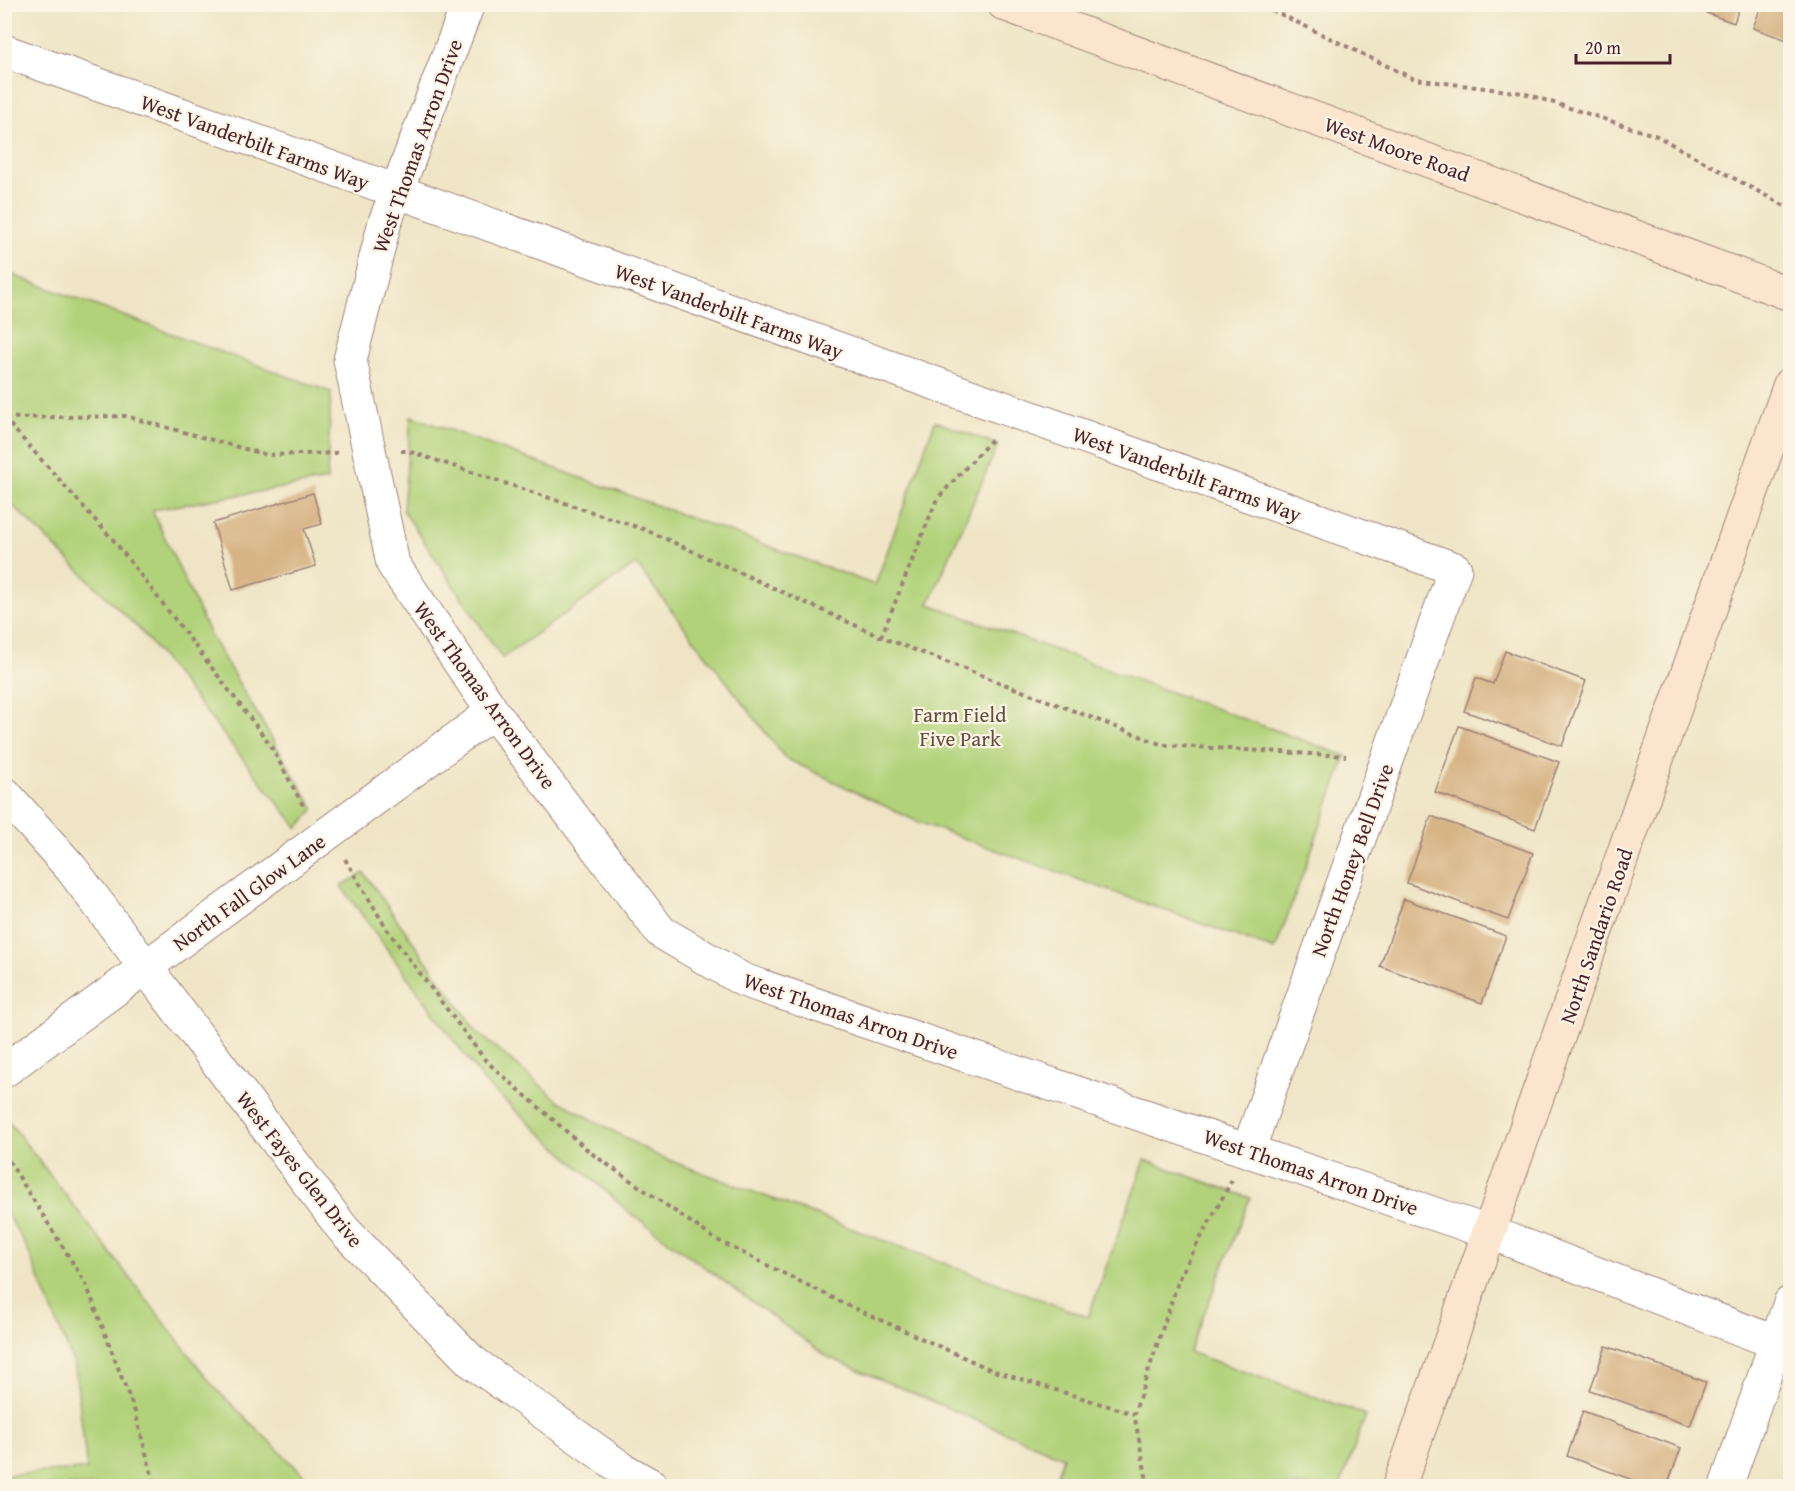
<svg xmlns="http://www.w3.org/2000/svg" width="1795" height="1491" font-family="'Gentium Book Plus',serif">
	<rect width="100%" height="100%" fill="#fcf5e5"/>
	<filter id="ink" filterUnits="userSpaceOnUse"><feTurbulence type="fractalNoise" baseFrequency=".0167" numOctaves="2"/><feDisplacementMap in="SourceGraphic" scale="12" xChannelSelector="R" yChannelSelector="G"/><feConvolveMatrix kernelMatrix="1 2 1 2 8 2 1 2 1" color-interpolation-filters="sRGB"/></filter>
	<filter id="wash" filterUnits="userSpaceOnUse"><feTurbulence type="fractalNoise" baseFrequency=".008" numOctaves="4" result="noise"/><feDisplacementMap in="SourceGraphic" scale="24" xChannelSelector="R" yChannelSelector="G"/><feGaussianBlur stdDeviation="1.35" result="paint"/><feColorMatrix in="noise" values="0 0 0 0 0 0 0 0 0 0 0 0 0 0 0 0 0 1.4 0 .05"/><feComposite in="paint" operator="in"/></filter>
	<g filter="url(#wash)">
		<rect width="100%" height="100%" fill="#efe5c6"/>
		<path fill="#b1d279" stroke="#7e7852" stroke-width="1.5" d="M4 272 331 392 327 480 152 510 210 635 314 809 298 828 141 631 5 498Z
			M411 416 875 585 935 421 998 445 929 604 1346 756 1275 950 918 822 785 758 636 564 502 658 403 510Z
			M364 873 477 1032 559 1101 658 1156 1088 1317 1145 1160 1250 1198 1189 1352 1366 1415 1340 1486H1053L1063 1457 828 1357 630 1213 485 1083 341 886Z
			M9 1122 215 1388 315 1486H5V1475L87 1469 75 1367 26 1246 5 1210V1125Z"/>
		<g id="blocks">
			<path fill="#d7b485" d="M1682 4H1740L1734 23Z
				M1762 4H1790V41L1753 28Z
				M313 493 322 524 304 529 316 566 233 590 213 523Z
				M1505 651 1586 681 1562 746 1464 711 1476 678 1493 684Z
				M1459 726 1559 762 1535 829 1435 792Z
				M1431 816 1533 853 1508 920 1407 883Z
				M1404 899 1506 936 1482 1003 1380 966Z
				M1606 1346 1706 1382 1690 1426 1590 1390Z
				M1583 1411 1681 1448 1667 1486H1649L1567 1456Z"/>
		</g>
	</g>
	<g filter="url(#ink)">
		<use href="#blocks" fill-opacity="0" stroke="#9c8278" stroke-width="1.5"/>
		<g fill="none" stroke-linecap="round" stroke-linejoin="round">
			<defs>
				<path id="street" d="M468 4 385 222 350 360 393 564 493 712 661 932 743 980 1491 1233 1790 1348
					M4 51 1455 569 1248 1151
					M4 793 71 868 343 1229 471 1361 624 1470 652 1486
					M4 1071 493 712
					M1726 1486 1790 1303"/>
				<path id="secondary" d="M1004 4 1790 294
					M1399 1486 1790 384"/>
			</defs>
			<use href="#street" stroke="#9c8278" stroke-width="35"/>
			<use href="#secondary" stroke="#9c8278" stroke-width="35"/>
			<path stroke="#9c8278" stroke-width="4" stroke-dasharray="4.5 4.5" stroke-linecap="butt" d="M1255 4 1278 13 1414 79 1523 93 1657 136 1790 209
				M4 418 115 542 190 639 269 743 305 809
				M5 418 125 416 267 455 337 453
				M401 451H408L646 530 881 637 1163 745 1346 756
				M881 637 937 499 994 437
				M345 859 388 931 486 1061 591 1153 715 1239 845 1304 994 1371 1134 1414
				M4 1153 86 1284 135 1412 153 1479 161 1486
				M1145 1486 1147 1481 1134 1414 1180 1276 1232 1180"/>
			<use href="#street" stroke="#fff" stroke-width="33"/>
			<use href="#secondary" stroke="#fbe5cf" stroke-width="33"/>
		</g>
	</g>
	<g text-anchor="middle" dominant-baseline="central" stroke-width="4.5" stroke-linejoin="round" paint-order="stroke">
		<g font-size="21" fill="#4a1f2b" stroke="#fcf5e5">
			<text transform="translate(255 142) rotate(20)">West Vanderbilt Farms Way</text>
			<text transform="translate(417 146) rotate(-70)">West Thomas Arron Drive</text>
			<text transform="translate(1397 149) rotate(20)">West Moore Road</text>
			<text transform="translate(729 311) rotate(20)">West Vanderbilt Farms Way</text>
			<text transform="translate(1187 474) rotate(20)">West Vanderbilt Farms Way</text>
			<text transform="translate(485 695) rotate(54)">West Thomas Arron Drive</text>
			<text transform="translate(1352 860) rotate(-70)">North Honey Bell Drive</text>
			<text transform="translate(249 892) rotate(-36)">North Fall Glow Lane</text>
			<text transform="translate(1596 936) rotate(-71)">North Sandario Road</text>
			<text transform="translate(851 1016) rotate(19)">West Thomas Arron Drive</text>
			<text transform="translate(300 1169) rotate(52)">West Fayes Glen Drive</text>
			<text transform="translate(1311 1172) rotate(19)">West Thomas Arron Drive</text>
		</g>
		<g font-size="21" fill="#644c3e" stroke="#fcf5e5">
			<text x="960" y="714">Farm Field<tspan x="960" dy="24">Five Park</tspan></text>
		</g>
	</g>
	<rect width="1795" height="1491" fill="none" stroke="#fcf5e5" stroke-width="24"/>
	<path d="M1576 54v9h94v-9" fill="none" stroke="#4a1f2b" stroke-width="3"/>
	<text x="1585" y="54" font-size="18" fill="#4a1f2b" stroke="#fcf5e5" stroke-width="4.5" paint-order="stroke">20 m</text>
</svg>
